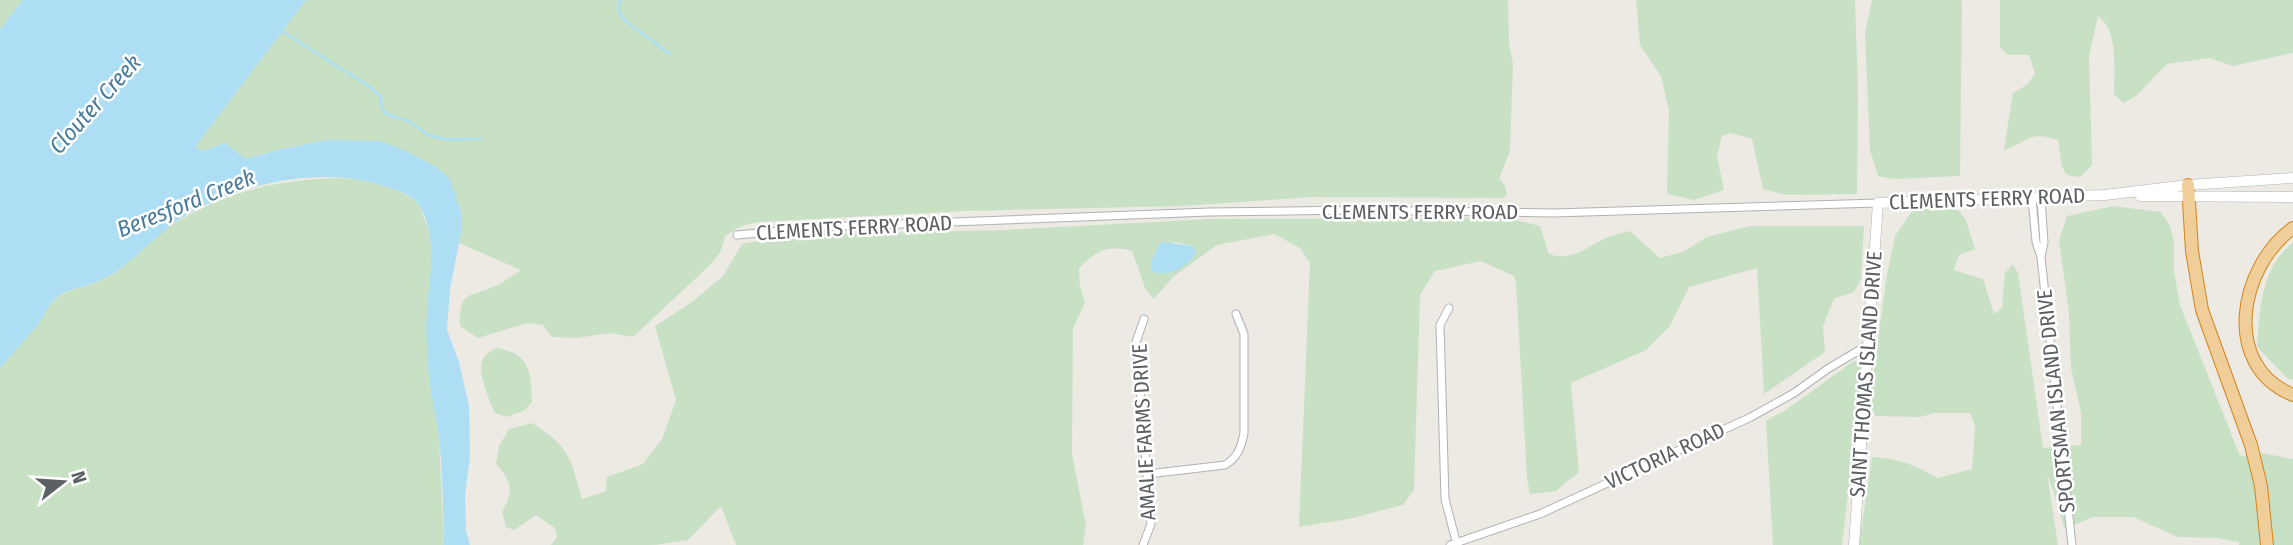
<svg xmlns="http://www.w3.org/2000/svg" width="2293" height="545" font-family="'Fira Sans Condensed',sans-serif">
	<rect width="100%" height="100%" fill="#edeae4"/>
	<path fill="#c8e1c4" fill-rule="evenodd" d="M0 0H23L0 29Z
		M306 0H1508L1509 43 1513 64 1510 151 1499 179 1505 186 1507 195 1503 198 1312 197 1183 206 964 211 758 222 741 226 725 236 721 251 711 264 633 337 610 333 577 338 552 337 543 325 527 323 478 338 460 326C460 293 464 298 491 288 501 284 512 276 521 270L459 243 461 212 458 203 353 141 327 140 277 150 245 159 225 143 203 151 195 147Z
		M1636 0H1855L1858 89 1857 194 1786 195 1763 189 1752 139 1731 133 1722 136 1717 156 1724 190 1694 200 1667 194 1669 111 1661 76 1640 45Z
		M1872 0H1962L1960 176 1894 179 1878 176 1870 150 1865 33Z
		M2000 0H2293V53L2233 66 2209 58 2167 64 2136 96 2123 103 2114 94C2114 69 2119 32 2098 16L2089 56 2092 165 2080 177 2067 175 2062 167 2058 140C2028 130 2029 142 2004 150L2013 93 2028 84 2035 73 2029 55H2008L2000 47Z
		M344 178 371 181 399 191 414 199 419 205 430 234 433 268 428 298V365L439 438 444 545H0V368C13 353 26 339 38 323 44 316 49 304 57 298 73 286 96 286 115 273 132 260 146 243 163 231 219 192 276 179 344 178Z
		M1932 206 1958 210 1966 220 1975 249 1959 255 1954 270 1983 279 1994 314 2002 308 2005 273 2013 264 2018 273 2043 448 2081 445V413L2071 368 2069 313 2059 240 2067 216 2113 206 2161 212 2169 224 2174 241V271L2180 305 2240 456 2262 453 2293 459V545H2239V542L2217 538 2178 537 2133 517H2093L2065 529 2047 472 2058 545H1859L1872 457C1897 458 1917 465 1937 478L1972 469 1975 426 1970 413H1935L1920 417 1876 416 1872 411 1871 392 1886 280 1895 236 1913 210Z
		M1508 218 1540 226 1549 254C1570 261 1583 250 1602 240 1610 235 1621 234 1630 231L1660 258 1683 252 1707 237 1750 226H1864L1861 279 1854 292 1834 299 1823 326 1825 352 1764 394 1757 268 1689 287 1670 326 1646 350 1571 383 1579 472 1556 491 1530 494 1527 478 1516 283 1514 276 1481 261 1435 271 1420 295 1414 490 1403 505 1349 519 1299 527 1310 263 1300 248 1274 234 1217 245 1173 277 1154 299 1145 288 1132 251C1107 245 1097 250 1079 268L1080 286 1085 302 1073 329 1072 454 1086 525 1083 545H736L721 506 688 540 655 545H551L557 537 555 528 536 515 514 530 506 527 502 512C514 491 512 481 496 464L499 446 509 429 532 423C571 448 570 457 582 499L606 491 607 477 643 464 662 439 676 400 655 326 692 302 723 276 742 244 795 235 1003 230 1212 219ZM1175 242 1193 246 1151 268 1153 255Z
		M2293 242V380L2288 379 2257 347C2260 308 2261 268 2293 242Z
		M496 348C531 353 531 373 532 402L525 410 507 417 495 413C490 402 476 370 483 359 485 354 492 351 496 348Z
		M1854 361H1861L1862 377 1842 545H1773L1766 421 1787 409Z"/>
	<path fill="#addef4" d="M23 0H306L195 147 203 151 225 143 246 159 277 150 327 140 379 141 402 149 436 167 450 179 461 212V233L450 289 447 330 459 362 469 406 470 456 465 495 466 531 470 545H444C443 510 443 474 439 439 436 415 430 391 428 366 426 344 426 319 428 297 432 266 436 234 419 205 413 195 398 190 387 187 324 165 246 182 188 214 160 230 141 255 114 273 96 286 71 286 56 298 49 304 44 316 38 324 26 339 13 353 0 368V29Z
		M1161 242 1193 246 1196 253C1189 266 1166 279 1151 271 1150 260 1155 252 1161 242Z"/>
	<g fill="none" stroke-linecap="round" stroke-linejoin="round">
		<path stroke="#addef4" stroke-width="2.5" d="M620 0 618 10 625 21 670 54
			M280 30 370 87 381 97C380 117 391 115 405 120 415 123 420 131 429 135 445 142 463 138 480 139"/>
		<defs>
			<path id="street" d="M2032 198 2036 242 2041 257 2072 545
				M2041 198 2044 243 2041 256
				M737 235 821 227 1209 212 1357 210 1554 213 1878 203
				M1449 308 1440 325 1445 499 1457 545
				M1148 474 1225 465C1238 457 1241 448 1244 433V334L1236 314
				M1143 545 1151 524 1136 342 1144 319
				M1450 545 1540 514 1751 417 1794 393 1829 368 1868 345"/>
			<path id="secondary" d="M2140 196 2293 197
				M1854 545 1878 203 2105 195 2188 185 2293 178"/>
			<path id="highway" d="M2188 185 2192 251 2202 310 2251 445 2261 486 2267 545
				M2293 228C2239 267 2221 366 2293 395"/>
		</defs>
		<use href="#street" stroke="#afb2b5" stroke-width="9"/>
		<use href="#secondary" stroke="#b1b4b7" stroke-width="11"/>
		<use href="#highway" stroke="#d3841d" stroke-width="14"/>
		<use href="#street" stroke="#fff" stroke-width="7"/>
		<use href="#secondary" stroke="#fff" stroke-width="10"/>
		<use href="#highway" stroke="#efce99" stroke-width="12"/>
	</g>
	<g text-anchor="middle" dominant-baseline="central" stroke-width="5" stroke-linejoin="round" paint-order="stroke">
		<g font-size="21" fill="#5c6063" stroke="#fff">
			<text transform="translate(1987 199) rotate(-2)">CLEMENTS FERRY ROAD</text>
			<text x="1420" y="212">CLEMENTS FERRY ROAD</text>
			<text transform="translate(854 228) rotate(-3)">CLEMENTS FERRY ROAD</text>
			<text transform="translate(1866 374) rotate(-86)">SAINT THOMAS ISLAND DRIVE</text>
			<text transform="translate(2056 401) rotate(-96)">SPORTSMAN ISLAND DRIVE</text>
			<text transform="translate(1144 432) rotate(-93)">AMALIE FARMS DRIVE</text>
			<text transform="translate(1665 456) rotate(-25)">VICTORIA ROAD</text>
		</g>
		<g font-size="23" font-style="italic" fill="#497b9b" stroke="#fff">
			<text transform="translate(95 104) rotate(-48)">Clouter Creek</text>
			<text transform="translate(186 203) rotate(-22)">Beresford Creek</text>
		</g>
	</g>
	<g transform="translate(63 482) rotate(73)" stroke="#ffffff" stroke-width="5" paint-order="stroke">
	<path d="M0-5L12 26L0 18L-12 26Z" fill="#5c6063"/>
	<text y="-10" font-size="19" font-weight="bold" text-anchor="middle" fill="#5c6063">N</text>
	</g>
</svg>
